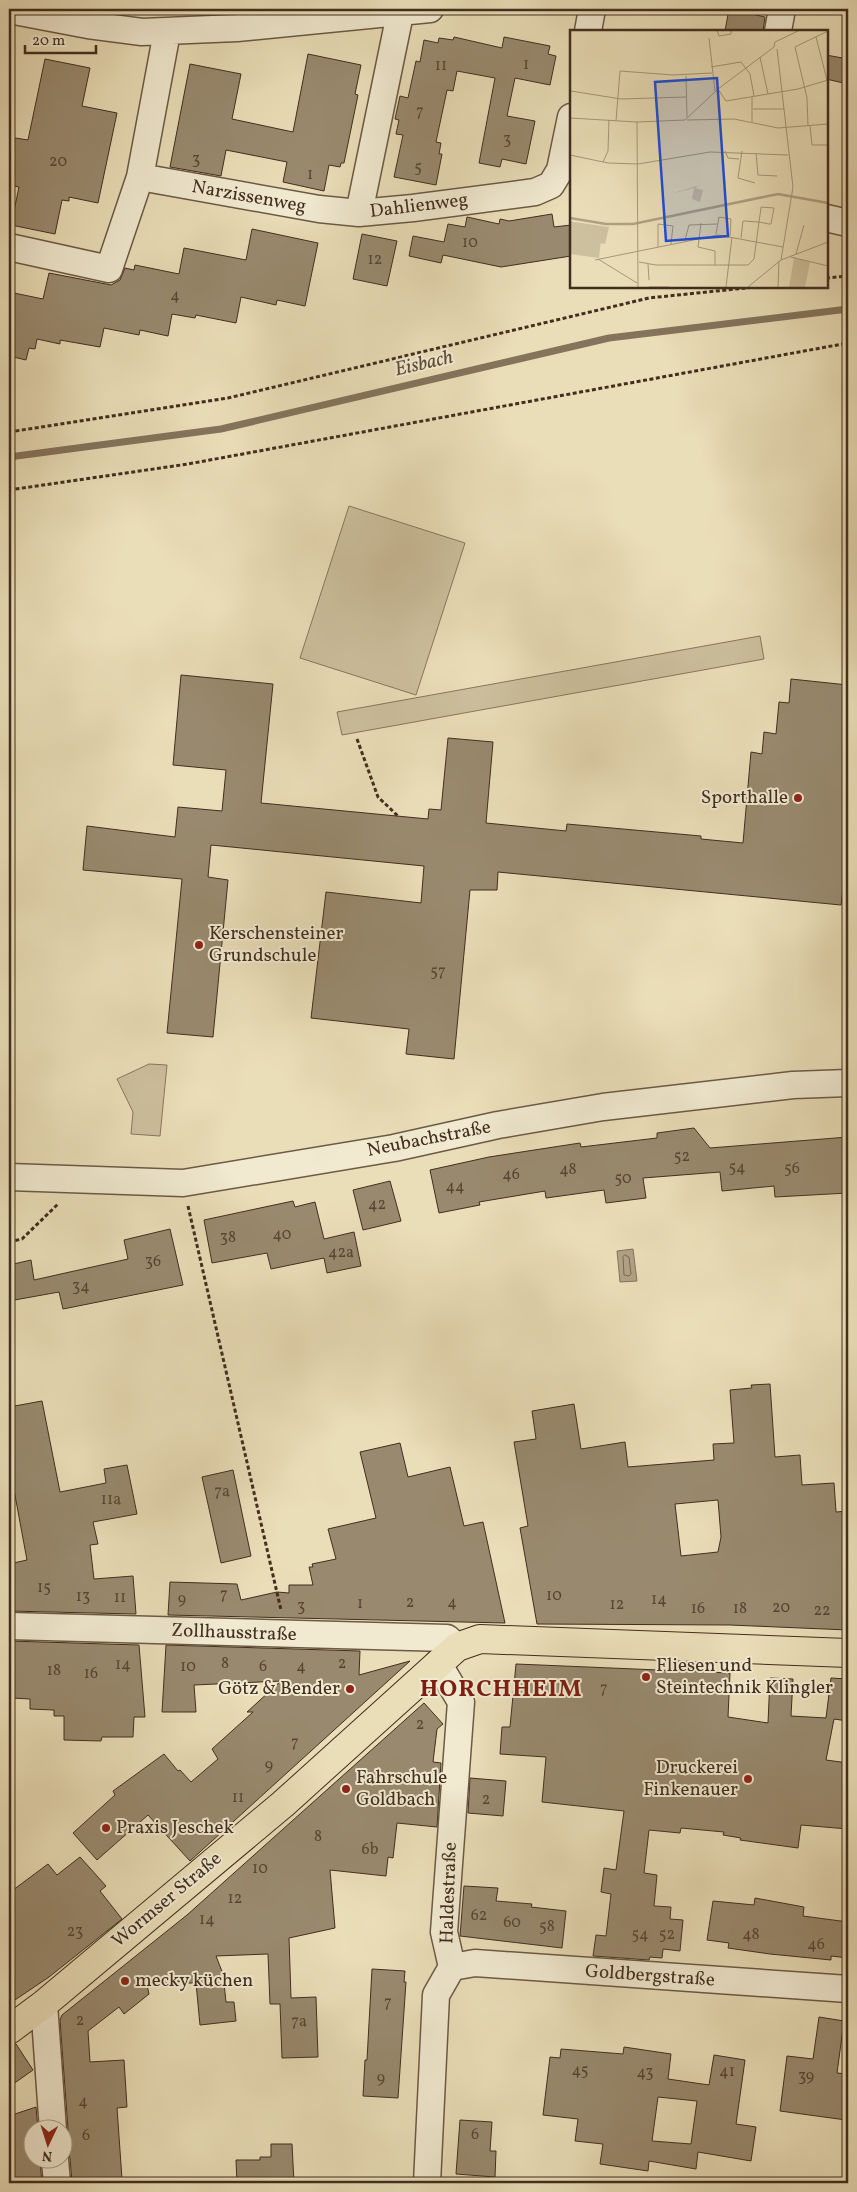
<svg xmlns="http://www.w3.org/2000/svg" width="857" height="2192" font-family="Vollkorn,serif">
	<rect width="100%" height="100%" fill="#eadeb8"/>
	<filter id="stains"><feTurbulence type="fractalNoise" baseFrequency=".004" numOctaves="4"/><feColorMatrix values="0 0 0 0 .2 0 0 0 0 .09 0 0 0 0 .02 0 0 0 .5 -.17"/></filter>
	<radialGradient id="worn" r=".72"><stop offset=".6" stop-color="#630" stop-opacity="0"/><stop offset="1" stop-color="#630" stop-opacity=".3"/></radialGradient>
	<path fill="#cdc09e" stroke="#87775e" d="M349 506 465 543 416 695 300 658Z
		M760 636 764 659 342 735 337 712Z
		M149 1064 167 1065 160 1136 131 1134 133 1112 117 1079Z"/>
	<path fill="#b1a284" stroke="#84745c" d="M633 1249 637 1281 620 1282 617 1251Z"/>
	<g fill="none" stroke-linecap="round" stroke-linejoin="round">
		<path stroke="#796852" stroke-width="1" d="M625 1255 629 1257 631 1274 629 1276 624 1275 623 1257Z"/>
		<path stroke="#84745c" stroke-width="7" d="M9 457 221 429 609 338 848 309"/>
	</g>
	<path fill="#998a6f" stroke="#412e1f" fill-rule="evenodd" d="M729 9 765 17 763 31H725Z
		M454 37 502 48 504 37 550 46 548 54 556 56 550 85 515 78 507 116 535 121 526 164 502 159 500 167 479 163 495 78 457 71 453 91 447 90 436 142 441 143 439 154H442L436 185 394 177 403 135 396 134 399 120 395 119 400 96 408 98 416 61 420 62 424 40 438 43 439 38 453 40Z
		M308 54 361 65 355 94 358 95 344 163H341L340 167 329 165 324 191 283 182 287 162 226 150 221 176 170 167 190 64 241 74 232 119 293 132Z
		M826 55 848 59V84L826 79Z
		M45 59 90 68 82 106 117 113 98 203 69 197V201L62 200 55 234 11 225 19 187 9 185V137L28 140Z
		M552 214 554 227 571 225V256L501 267 443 255 441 263 409 256 413 236 444 242 448 224 465 227 467 217 499 224 500 219 509 221Z
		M252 229 318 243 305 306 277 300 276 305 241 297 236 323 196 315 195 318 172 314 168 336 140 330 139 335 104 328 100 347 60 340V344L37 339 35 349 29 348 26 360 9 356V292L43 299 49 273 111 285 120 280 125 268 134 270 135 265 179 274 184 248 246 260Z
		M362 234 397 241 387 286 353 279Z
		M181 675 273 684 261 803 428 819 429 809 441 810 448 738 493 742 486 823 566 831 567 824 701 836V839L743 843 751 752 762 754 764 732 776 734 779 702 789 703 791 679 848 685V890L843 889 841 905 498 872 497 890H470L454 1059 406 1054 409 1029 311 1018 326 892 421 903 424 866 211 845 208 877 228 880 213 1037 167 1033 182 879 83 870 87 826 175 837 178 807 222 811 226 770 173 765Z
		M694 1128 710 1148 848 1137V1193L775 1197 774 1186 722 1191 720 1172 643 1178 646 1198 606 1203 604 1190 546 1198 545 1191 479 1202 480 1205 439 1213 430 1170 489 1157 580 1143 581 1147 657 1138V1133Z
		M390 1181 401 1221 363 1230 353 1190Z
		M293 1201 295 1207 315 1202 324 1239 354 1232 361 1266 327 1273 324 1258 271 1269 267 1253 212 1263 204 1220Z
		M170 1229 183 1285 63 1309 59 1292 9 1301V1265L31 1260 34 1280 128 1259 124 1240Z
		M770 1384 775 1457 800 1455 802 1485 834 1483 836 1512 848 1511V1630L730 1625 537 1624 520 1528 528 1526 514 1442 536 1439 532 1411 574 1404 581 1449 625 1442 628 1467 714 1460 713 1444 734 1443 730 1390 752 1388 751 1385ZM718 1500 721 1537 718 1552 681 1556 675 1504Z
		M42 1401 60 1492 106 1483 104 1469 127 1465 137 1514 93 1522 98 1544 90 1545 94 1579 133 1576 136 1614 9 1611V1564L27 1560 9 1463V1407Z
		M400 1443 408 1477 450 1467 464 1526 483 1522 505 1623 168 1615 170 1582 237 1584 241 1600 277 1592 289 1593V1585H313L309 1567H313L312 1564 336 1559 328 1529 376 1518 360 1452Z
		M233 1470 251 1556 221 1563 202 1477Z
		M9 1641 139 1645 145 1717H134L133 1737H102L101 1741 64 1740V1716H54V1710L30 1709V1699L12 1698V1680L9 1679Z
		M166 1645 360 1651 359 1675 410 1661 190 1861 148 1815 97 1860 73 1833 115 1795 113 1791 164 1754 178 1771 180 1770 191 1782 218 1759 212 1749 253 1712H247L281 1681 194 1685 196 1712H162Z
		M516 1664 730 1673 728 1717 768 1723 770 1678 793 1679 791 1716 826 1718 831 1678 848 1679V1721L834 1719 826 1760 848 1763V1829L801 1825 798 1848 740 1840 741 1838 723 1835 724 1832 681 1828 680 1833 649 1830 644 1873 657 1875 654 1906 671 1907 670 1919 683 1920 680 1951 663 1949 662 1958 650 1957 649 1960 593 1956 596 1935 606 1936 611 1894 601 1892 604 1868 616 1870 624 1811 542 1802 546 1757 500 1754 502 1727H510Z
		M424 1703 443 1724 437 1729 433 1762 441 1763 437 1827 397 1823 393 1858 388 1857 386 1876 330 1870 335 1928 289 1938 291 1998 316 1997 318 2057 282 2058 280 2004H270L268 1954 216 1956 223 1974 226 2002H234L236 2021 200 2025 196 1983H185V1981L147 1985 149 1994 124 2014 119 2007 88 2031 90 2062 124 2060 127 2107 117 2108 122 2179 72 2182 70 2158 68 2152 62 2147V2141L67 2136 68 2129 60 2020 62 2015 187 1915Z
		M470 1778 506 1781 503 1816 468 1813Z
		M80 1857 106 1886 100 1891 122 1919 49 1977 9 2004V1893L48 1864 57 1875Z
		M464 1886 498 1888 496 1901 532 1904 531 1907 566 1911 562 1948 460 1936Z
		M755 1898 804 1907 803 1916 848 1922V1958L831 1956V1960L770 1954 728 1948 729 1943 707 1940 713 1901 754 1905Z
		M372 1969 405 1971 404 1982H406L398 2098 363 2096 365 2060H367Z
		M819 2017 844 2021 837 2073 848 2074 846 2120 780 2111 787 2056 813 2059Z
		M16 2044 33 2070 9 2087V2045Z
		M624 2047 671 2054 668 2079 709 2085 714 2055 745 2060 736 2124 756 2127 751 2161 698 2152 696 2169 649 2161 648 2171 600 2164 603 2144 575 2141 578 2119 543 2115 550 2057 560 2058 561 2049 623 2054ZM658 2097 697 2101 691 2144 652 2141Z
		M36 2107 38 2130H32V2160H40L42 2183H9V2116Z
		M460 2120 492 2122 490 2151H496L495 2177 456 2174Z
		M271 2144H292L294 2183H237L236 2160H260V2157H271Z"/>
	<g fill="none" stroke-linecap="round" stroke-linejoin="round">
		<defs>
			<path id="minor" d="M9 10 88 25 142 32 237 28 430 9
				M588 31 592 9
				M778 31 782 9
				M140 177 319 209 359 213 413 208 535 192 551 185 560 170 571 117
				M359 213 401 9
				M826 218 848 223
				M9 247 109 269 140 177 167 32
				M9 1177 183 1183 394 1148 498 1125 603 1107 793 1085 848 1083
				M9 1626 447 1638 457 1647
				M452 1967 475 1963 848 1989
				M44 2004 53 2130
				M55 2160 57 2183
				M427 2183 436 1995 452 1967 444 1932 461 1702 438 1663"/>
			<path id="major" d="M9 2030 44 2004 283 1804 457 1647 480 1639 848 1653"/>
		</defs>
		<use href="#minor" stroke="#6b5a45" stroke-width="29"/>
		<use href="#major" stroke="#412e1f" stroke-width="30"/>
		<path stroke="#412e1f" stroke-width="3" stroke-dasharray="4 2.5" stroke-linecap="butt" d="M826 278 848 276
			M9 432 228 398 649 298 765 286
			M9 490 188 464 848 343
			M357 739 378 797 398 816
			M188 1206 281 1610
			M9 1242 22 1239 58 1204"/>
		<use href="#minor" stroke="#f1ead1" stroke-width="26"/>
		<use href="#major" stroke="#eadeb8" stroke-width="28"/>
	</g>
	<g fill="#8f2418" stroke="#f1ead1" stroke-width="2">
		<circle cx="798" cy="798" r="5"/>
		<circle cx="199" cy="945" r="5"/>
		<circle cx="646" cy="1677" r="5"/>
		<circle cx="350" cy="1689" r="5"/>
		<circle cx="748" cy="1779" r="5"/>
		<circle cx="346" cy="1789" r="5"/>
		<circle cx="106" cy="1828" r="5"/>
		<circle cx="125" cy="1981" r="5"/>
	</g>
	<g text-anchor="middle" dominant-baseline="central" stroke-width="4" stroke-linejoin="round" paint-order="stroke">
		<g font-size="16" fill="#574533">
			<text x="526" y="65">1</text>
			<text x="441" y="66">11</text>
			<text x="420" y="112">7</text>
			<text x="507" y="140">3</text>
			<text x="196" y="160">3</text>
			<text x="58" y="162">20</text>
			<text x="418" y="168">5</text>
			<text x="310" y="175">1</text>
			<text x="470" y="243">10</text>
			<text x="375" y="260">12</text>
			<text x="175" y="296">4</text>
			<text x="438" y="972">57</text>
			<text x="682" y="1157">52</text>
			<text x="737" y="1168">54</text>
			<text x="792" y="1169">56</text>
			<text x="568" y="1170">48</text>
			<text x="511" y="1175">46</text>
			<text x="623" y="1179">50</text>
			<text x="455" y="1187">44</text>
			<text x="377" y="1205">42</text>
			<text x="282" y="1235">40</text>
			<text x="228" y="1238">38</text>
			<text x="341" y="1253">42a</text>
			<text x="153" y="1262">36</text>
			<text x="81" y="1287">34</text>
			<text x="222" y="1492">7a</text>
			<text x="111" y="1500">11a</text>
			<text x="44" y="1588">15</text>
			<text x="224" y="1595">7</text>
			<text x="554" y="1596">10</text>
			<text x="83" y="1597">13</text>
			<text x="120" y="1598">11</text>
			<text x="182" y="1600">9</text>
			<text x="659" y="1600">14</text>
			<text x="410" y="1603">2</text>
			<text x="452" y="1603">4</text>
			<text x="360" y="1604">1</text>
			<text x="617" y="1605">12</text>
			<text x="301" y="1607">3</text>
			<text x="781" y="1608">20</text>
			<text x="698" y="1609">16</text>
			<text x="740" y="1609">18</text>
			<text x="822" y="1611">22</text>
			<text x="225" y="1664">8</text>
			<text x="342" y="1664">2</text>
			<text x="123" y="1665">14</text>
			<text x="188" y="1667">10</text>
			<text x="263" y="1667">6</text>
			<text x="301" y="1667">4</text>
			<text x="54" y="1671">18</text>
			<text x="91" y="1674">16</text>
			<text x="604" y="1689">7</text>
			<text x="420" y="1725">2</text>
			<text x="295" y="1743">7</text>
			<text x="269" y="1766">9</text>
			<text x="238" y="1798">11</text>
			<text x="486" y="1800">2</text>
			<text x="318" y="1837">8</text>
			<text x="370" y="1850">6b</text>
			<text x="260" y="1869">10</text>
			<text x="235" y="1899">12</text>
			<text x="479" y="1916">62</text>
			<text x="207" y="1920">14</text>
			<text x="512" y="1923">60</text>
			<text x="547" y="1927">58</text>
			<text x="75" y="1932">23</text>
			<text x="640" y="1935">54</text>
			<text x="667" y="1935">52</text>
			<text x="751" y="1935">48</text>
			<text x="816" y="1945">46</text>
			<text x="388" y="2003">7</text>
			<text x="80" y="2021">2</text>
			<text x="299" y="2022">7a</text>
			<text x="580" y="2071">45</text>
			<text x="727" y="2072">41</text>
			<text x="645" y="2073">43</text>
			<text x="806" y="2077">39</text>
			<text x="381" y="2079">9</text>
			<text x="83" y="2102">4</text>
			<text x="475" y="2135">6</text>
			<text x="86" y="2136">6</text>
		</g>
		<g font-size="19" fill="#412e1f" stroke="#f1ead1">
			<text transform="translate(249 197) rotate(10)">Narzissenweg</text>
			<text transform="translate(419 206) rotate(-7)">Dahlienweg</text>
			<text transform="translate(429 1139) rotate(-11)">Neubachstraße</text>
			<text transform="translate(234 1633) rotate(2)">Zollhausstraße</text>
			<text transform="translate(449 1893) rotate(-88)">Haldestraße</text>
			<text transform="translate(167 1900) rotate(-40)">Wormser Straße</text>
			<text transform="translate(650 1976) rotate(4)">Goldbergstraße</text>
		</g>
		<g font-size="19" fill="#412e1f" stroke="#f1ead1" text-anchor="start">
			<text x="788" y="798" text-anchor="end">Sporthalle</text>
			<text x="209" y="934">Kerschensteiner<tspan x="209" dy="22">Grundschule</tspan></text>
			<text x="656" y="1666">Fliesen und<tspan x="656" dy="22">Steintechnik Klingler</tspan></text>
			<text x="340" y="1689" text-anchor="end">Götz &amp; Bender</text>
			<text x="738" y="1768" text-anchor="end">Druckerei<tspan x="738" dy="22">Finkenauer</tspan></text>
			<text x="356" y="1778">Fahrschule<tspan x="356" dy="22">Goldbach</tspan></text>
			<text x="116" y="1828">Praxis Jeschek</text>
			<text x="135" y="1981">mecky küchen</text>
		</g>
		<g font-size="20" font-style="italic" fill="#5d4b38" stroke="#f1ead1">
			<text transform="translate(424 364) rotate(-13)">Eisbach</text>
		</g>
		<g font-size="24" font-weight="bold" letter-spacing="1" fill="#7a1f14" stroke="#f1ead1">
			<text x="501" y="1690">HORCHHEIM</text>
		</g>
	</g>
	<g transform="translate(570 30)">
		<rect width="258" height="258" fill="#eadeb8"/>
		<path d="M4 192 39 197 35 214 29 213Z" fill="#cdc09e"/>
		<path d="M224 228 240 232 235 257H219Z" fill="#cdc09e"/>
		<path d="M130 155 125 158 133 160 130 172 122 169 124 158 100 164ZM0 191 32 200 29 228 0 224Z" fill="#cdc09e"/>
		<path fill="none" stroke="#b1a284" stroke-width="2.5" d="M0 188 36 194H63L208 164 258 173"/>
		<path fill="none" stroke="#a6987b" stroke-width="1" d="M147 0 149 6 161 4V0M246 7 257 50M139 8 145 61M229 15 225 17 237 68 238 96M229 15 258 1M207 19 223 157 211 230M190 27 198 64M141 37 171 32 180 44 184 66M116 46 117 87M148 59 156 71 228 59 258 50M1 61 51 69 116 67M183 79H214M0 88 67 92 115 90 148 59 204 17 205 12 230 0M117 90 164 89 208 98 258 94M46 91 50 41 103 45 142 43M67 92 68 257M182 92V67M240 96 242 115H258M155 121 158 128 169 129M172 121 168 148 185 153M186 123 188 145 207 146M0 125 38 133 68 134 140 122 218 125M33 132 38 121 39 90M131 193 128 217 145 221V235M146 204 149 187 161 189 160 206M115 210 119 195 147 194M88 217V194L103 196 101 214M226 224 234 195M221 227 258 236M28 229 67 253M25 230 148 205 213 217M69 232 86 235H178L184 229 189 192 191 178V177L204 178 201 194H199L189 192 173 191 171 208M78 234 79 250M79 257H99M156 257 162 207M178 257 211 230 258 212M208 257 209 231"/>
		<path fill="#1d4ed8" fill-opacity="0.15" stroke="#1d4ed8" stroke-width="2.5" d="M147 48 158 206 96 211 85 52Z"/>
		<rect width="258" height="258" fill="none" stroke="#412e1f" stroke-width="2.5"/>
	</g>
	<rect width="857" height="2192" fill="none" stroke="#eadeb8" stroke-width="30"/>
	<rect x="10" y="10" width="837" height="2172" fill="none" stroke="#412e1f" stroke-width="2.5"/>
	<rect x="15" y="15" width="827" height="2162" fill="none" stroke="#412e1f"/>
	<g transform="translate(48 2144) rotate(184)"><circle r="24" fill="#f1ead1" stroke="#ab9f8a"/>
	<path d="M0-4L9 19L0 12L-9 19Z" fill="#8f2418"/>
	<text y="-8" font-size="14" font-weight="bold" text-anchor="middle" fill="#412e1f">N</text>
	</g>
	<path d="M25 45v8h71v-8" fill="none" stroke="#412e1f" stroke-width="2.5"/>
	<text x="32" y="45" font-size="15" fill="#412e1f" stroke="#f1ead1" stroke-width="4" paint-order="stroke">20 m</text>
	<rect width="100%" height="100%" filter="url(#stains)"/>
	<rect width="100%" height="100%" fill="url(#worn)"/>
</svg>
